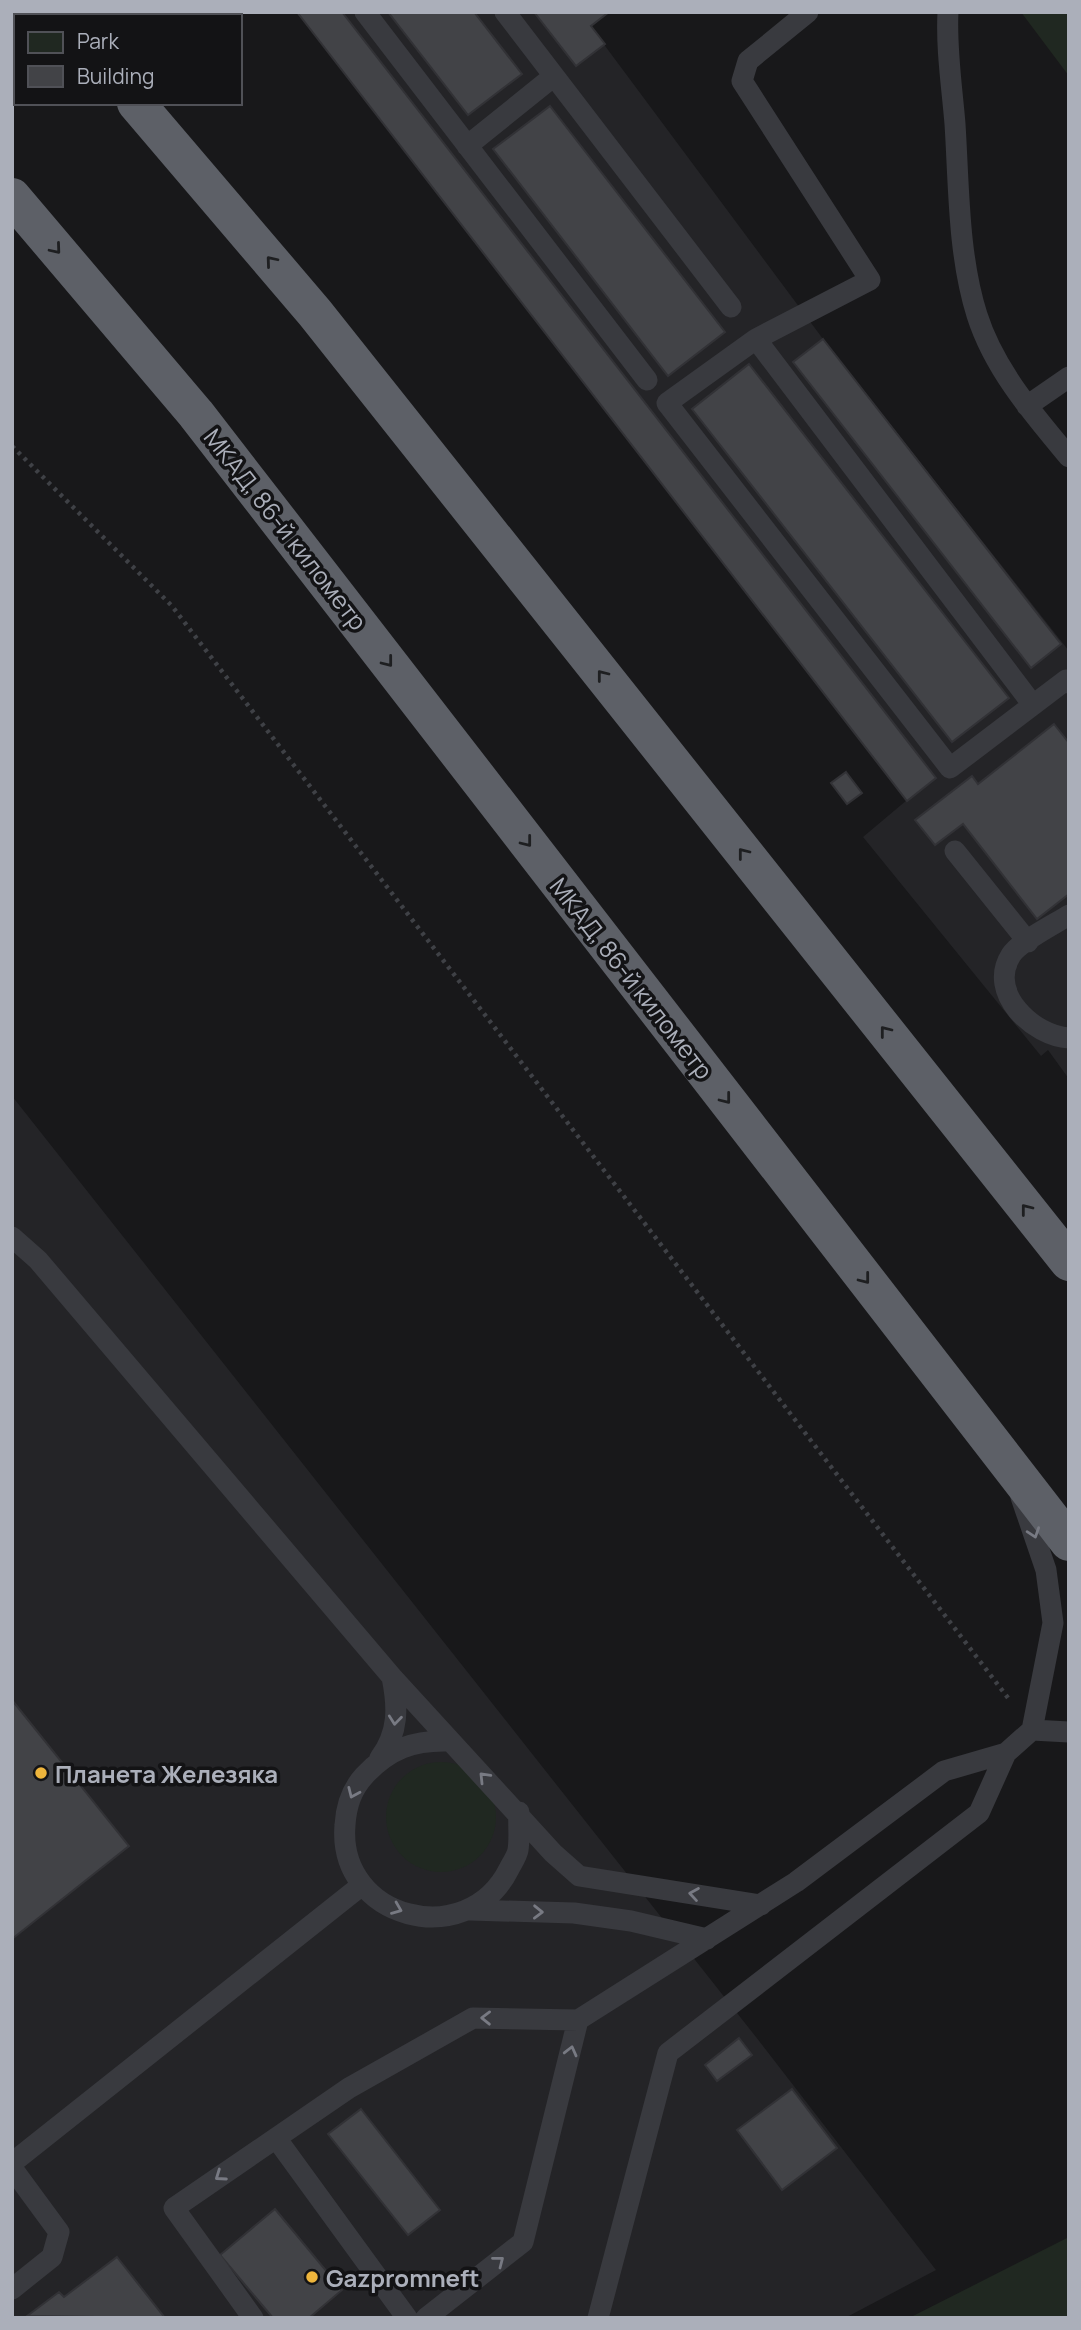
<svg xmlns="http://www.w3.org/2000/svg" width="1081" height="2330" font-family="Manrope,sans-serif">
	<rect width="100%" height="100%" fill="#18181a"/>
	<path fill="#242427" d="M297 12H609L591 27 823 339 1069 651V1079L1048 1050 1041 1056 863 837 907 800Z
		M12 1096 756 2037 936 2270 845 2318H12Z"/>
	<path fill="#202821" d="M1021 12H1069V76Z
		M386 1817a55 55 0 1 1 110 0a55 55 0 1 1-110 0Z
		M1069 2237V2318H909Z"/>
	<path fill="#424347" stroke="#323236" stroke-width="2" d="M297 12H342L936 778 907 801Z
		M388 12H474L522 74 468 115Z
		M534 12H609L591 26 605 44 576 66Z
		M550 106 725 332 668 376 493 149Z
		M823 339 1061 644 1031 668 793 362Z
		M749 364 1009 698 952 742 692 409Z
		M1054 724 1069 743V894L1037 919 963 824 935 845 915 820 972 776 978 784Z
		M846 772 862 793 847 804 831 783Z
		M12 1700 129 1846 12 1939Z
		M739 2038 752 2055 717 2081 705 2065Z
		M792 2089 837 2148 782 2190 737 2130Z
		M361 2109 440 2210 408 2235 328 2134Z
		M275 2209 342 2290 309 2318H273L220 2255Z
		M117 2257 165 2318 27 2316 59 2292 64 2297Z"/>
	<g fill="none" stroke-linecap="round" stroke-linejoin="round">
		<path stroke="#3f4146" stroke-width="4.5" stroke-dasharray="3.5 5" stroke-linecap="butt" d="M12 446 172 606 1008 1698"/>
		<path stroke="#393a3f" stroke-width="21" d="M365 12 647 380
			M505 12 731 307
			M808 12 748 61 742 81 870 280 756 339 667 403 950 768 1066 680 1069 683
			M948 12C946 49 952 87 955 124 959 186 958 255 977 315 994 369 1033 414 1069 457
			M467 146 554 76
			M756 339 1033 705
			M1027 406 1069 377
			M955 851 1028 942
			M1069 915C1055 924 1019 942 1011 955 987 993 1033 1036 1069 1038
			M12 1237 38 1260 392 1677 553 1853 579 1876 761 1905
			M1032 1730 1069 1732
			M449 1741C413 1740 389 1749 364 1776 352 1789 346 1807 345 1825 337 1919 467 1953 509 1869 512 1863 517 1856 518 1850 520 1838 518 1824 519 1812
			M380 1758C399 1732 398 1707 392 1677
			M470 1910 574 1913 631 1921 707 1939
			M276 2138 407 2318
			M12 2163 362 1885
			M12 2168 59 2232 52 2257 12 2289
			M253 2318 174 2208 349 2088 473 2018 578 2020 796 1882 944 1771 1006 1753 1032 1730 1053 1623 1046 1570 1021 1497
			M426 2318 523 2242 578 2020
			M598 2318 668 2053 979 1813 1006 1753"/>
		<path stroke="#5d6067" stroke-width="38" d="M59 12 62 16
			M136 103 315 313 1069 1262
			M12 197 196 414 1069 1542"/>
	</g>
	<defs><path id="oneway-chevron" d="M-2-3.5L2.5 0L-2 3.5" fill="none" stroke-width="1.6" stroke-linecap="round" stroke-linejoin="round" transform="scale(1.75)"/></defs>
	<g stroke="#1e1f21">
		<use href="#oneway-chevron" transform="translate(56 249) rotate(50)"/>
		<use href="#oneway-chevron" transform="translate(271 261) rotate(-130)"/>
		<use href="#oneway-chevron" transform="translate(388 662) rotate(52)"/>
		<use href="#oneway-chevron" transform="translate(602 675) rotate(-128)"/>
		<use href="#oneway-chevron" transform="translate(527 842) rotate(52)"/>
		<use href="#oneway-chevron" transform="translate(743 853) rotate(-128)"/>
		<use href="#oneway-chevron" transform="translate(885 1031) rotate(-128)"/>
		<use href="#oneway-chevron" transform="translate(726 1099) rotate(52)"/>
		<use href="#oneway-chevron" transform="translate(1026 1209) rotate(-128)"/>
		<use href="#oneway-chevron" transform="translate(865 1279) rotate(52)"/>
	</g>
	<g stroke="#787a83">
		<use href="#oneway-chevron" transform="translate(1034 1533) rotate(71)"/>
		<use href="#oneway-chevron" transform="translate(395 1720) rotate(96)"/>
		<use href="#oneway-chevron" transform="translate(484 1777) rotate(-134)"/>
		<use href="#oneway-chevron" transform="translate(353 1793) rotate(114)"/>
		<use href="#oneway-chevron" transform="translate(694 1894) rotate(-171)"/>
		<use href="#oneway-chevron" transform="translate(397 1909) rotate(22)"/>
		<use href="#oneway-chevron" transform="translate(538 1912) rotate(1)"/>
		<use href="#oneway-chevron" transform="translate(486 2018) rotate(-179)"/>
		<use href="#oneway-chevron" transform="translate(571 2051) rotate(-76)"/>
		<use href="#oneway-chevron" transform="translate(220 2176) rotate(145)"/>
		<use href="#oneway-chevron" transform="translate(499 2261) rotate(-38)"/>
	</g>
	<g fill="#eeb53c" stroke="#131315" stroke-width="2.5">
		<circle cx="41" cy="1773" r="7"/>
		<circle cx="312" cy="2277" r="7"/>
	</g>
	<g text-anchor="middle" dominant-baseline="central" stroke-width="7" stroke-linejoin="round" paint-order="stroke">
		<g font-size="24" fill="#abafba" stroke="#131315">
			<text transform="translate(286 529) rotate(52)">МКАД, 86-й километр</text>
			<text transform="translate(632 978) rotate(52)">МКАД, 86-й километр</text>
		</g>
		<g font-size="24" font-weight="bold" fill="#abafba" stroke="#131315" text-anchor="start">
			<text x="55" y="1773">Планета Железяка</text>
			<text x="326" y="2277">Gazpromneft</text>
		</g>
	</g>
	<rect width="1081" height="2330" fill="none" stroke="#abafba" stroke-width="28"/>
	<rect x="14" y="14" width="228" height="91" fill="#131315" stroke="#505157" stroke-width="2"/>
	<rect x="28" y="32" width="35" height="21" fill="#202821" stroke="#505157" stroke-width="2"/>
	<text x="77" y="49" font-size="21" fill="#abafba">Park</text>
	<rect x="28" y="66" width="35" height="21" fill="#424347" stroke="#505157" stroke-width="2"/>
	<text x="77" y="84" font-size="21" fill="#abafba">Building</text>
</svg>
